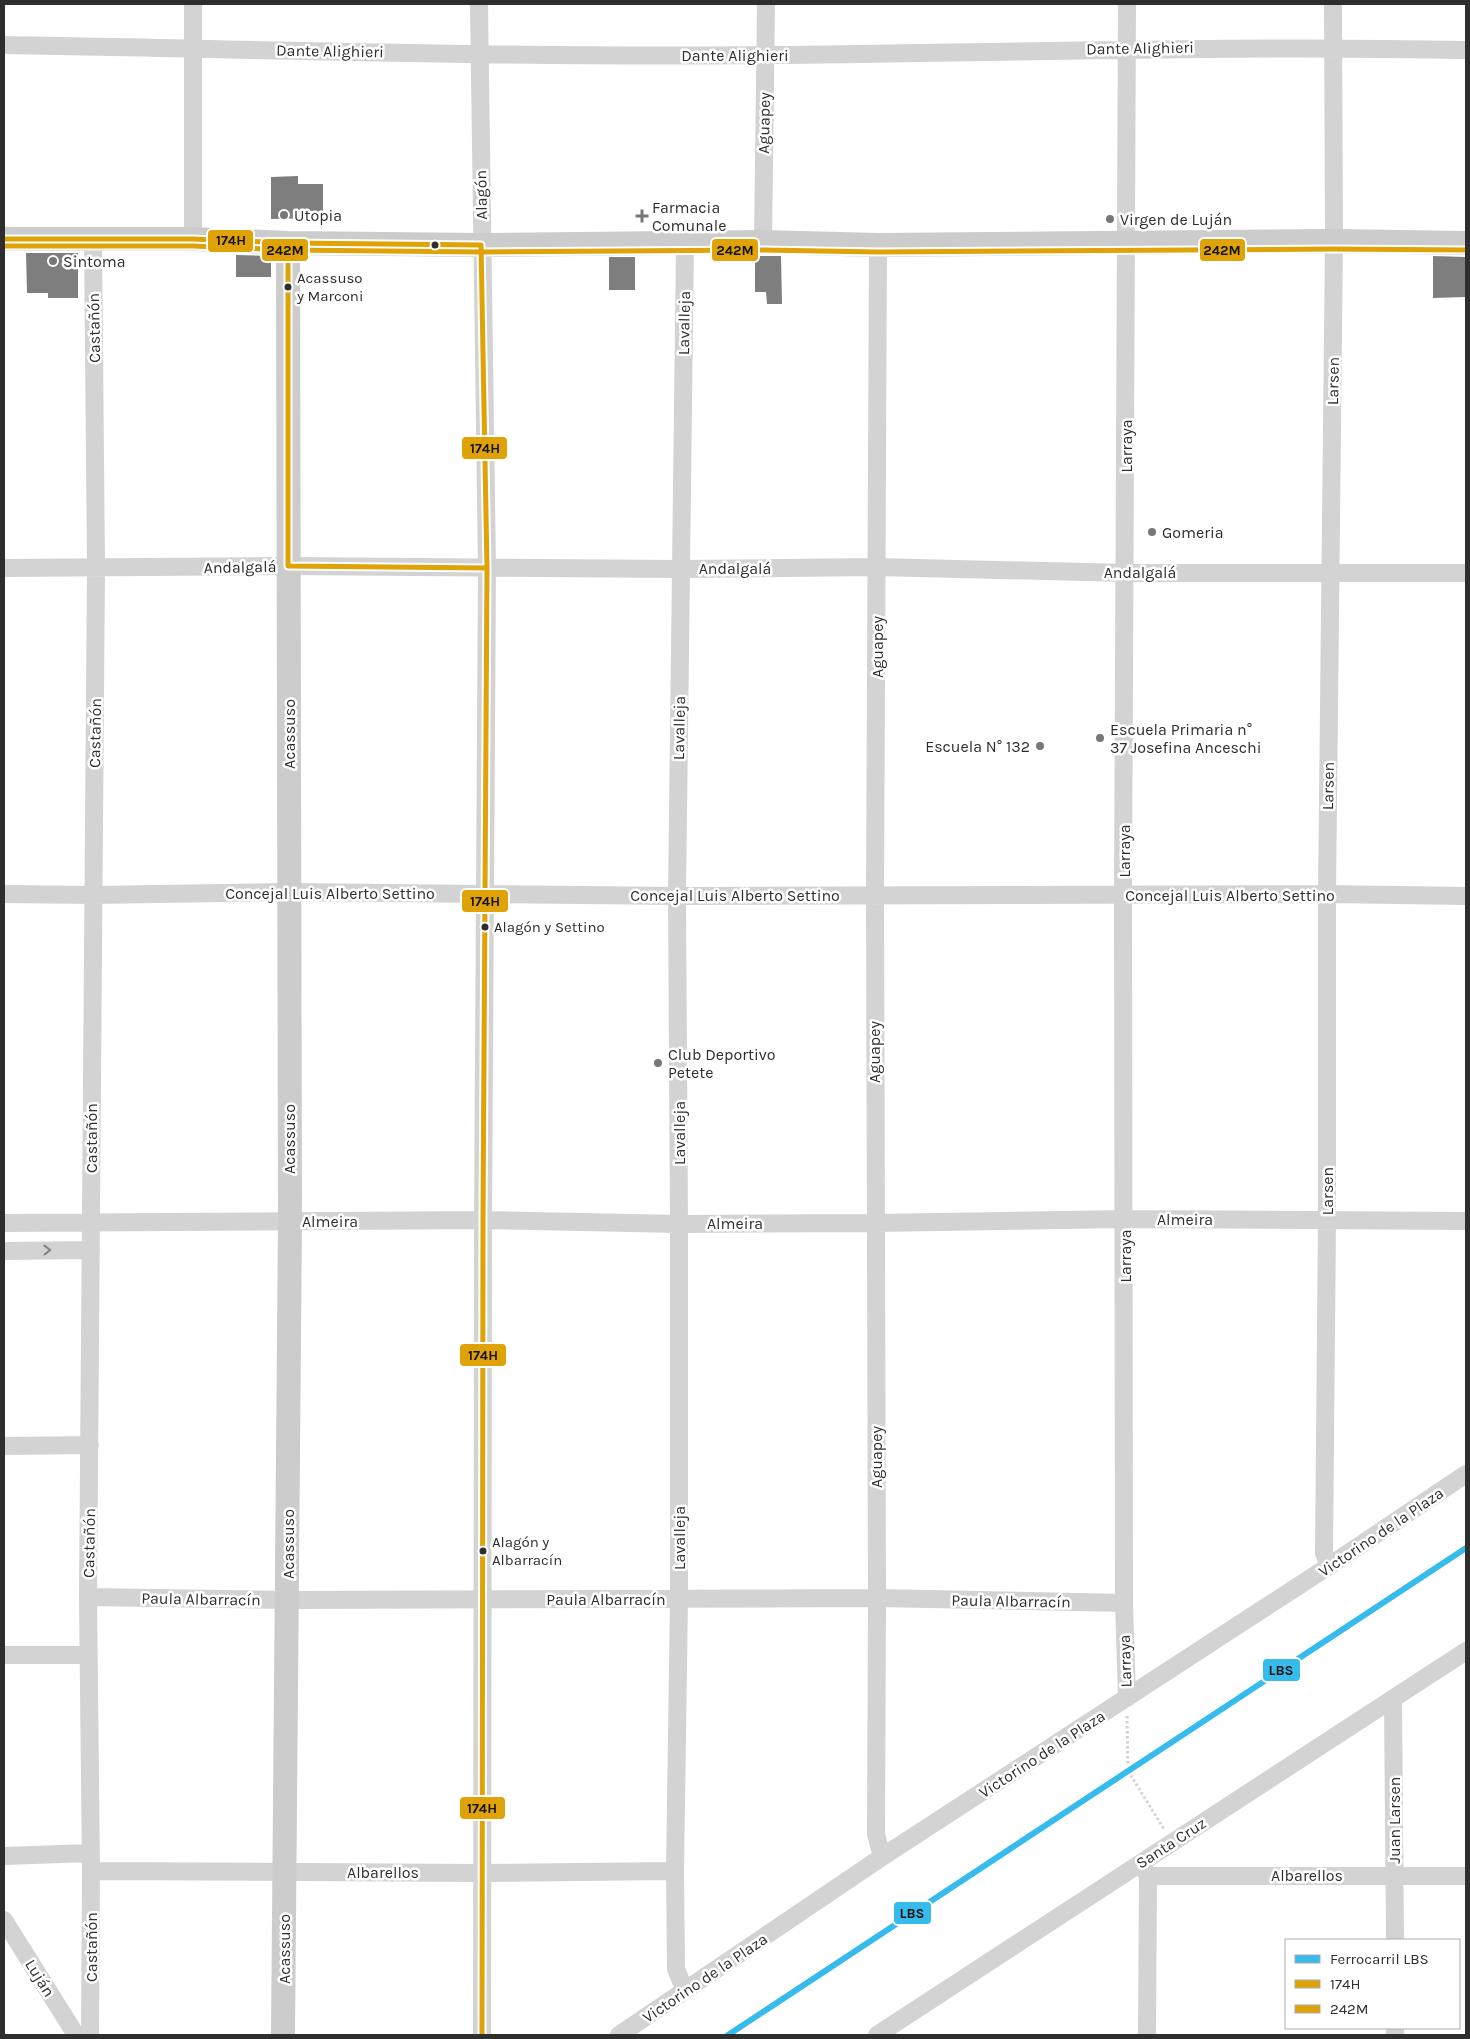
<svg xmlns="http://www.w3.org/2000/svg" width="1470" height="2039" font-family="Karla,sans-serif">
	<rect width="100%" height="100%" fill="#fff"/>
	<path fill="#7e7e7e" d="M298 176V184H323V218L271 219V177Z
		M26 253H78V298H48V293H27Z
		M236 255 271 256V277H236Z
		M755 256H781L782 304H767L766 292H755Z
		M1433 256 1466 257V297L1433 298Z
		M609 257H635V290H609Z"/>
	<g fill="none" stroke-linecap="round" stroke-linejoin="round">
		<path stroke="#d3d3d3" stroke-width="3" stroke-dasharray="2.5 2.5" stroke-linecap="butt" d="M1127 1716 1128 1771 1164 1829"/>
		<path stroke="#d3d3d3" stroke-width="18" d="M479 4 487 568 483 1220 482 2035
			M4 45C258 49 513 58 768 55 1001 53 1233 45 1466 50
			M193 239V4
			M763 242 766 4
			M878 245 875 895 877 1598 876 1834 882 1857
			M4 568 288 566 680 569 877 567 1125 573H1466
			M4 894 93 895 289 892 677 896 1327 894 1466 896
			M4 1223 483 1220 679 1224 874 1223 1125 1219 1466 1221
			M4 1251 91 1250
			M4 1446 90 1445
			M1329 1566 1324 1553 1327 1219V894L1334 241 1333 4
			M88 1597 287 1600 877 1598 1124 1603
			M4 1655H88
			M1127 1698 1124 1603 1123 896 1127 4
			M1393 1699 1395 1940
			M4 1856 90 1853
			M1143 1867 1148 1876 1147 2035
			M91 1871 481 1873 675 1871
			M1148 1876H1466
			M4 1920 76 2035
			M685 1991 676 1969 675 1871 679 1599V1224L677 896 685 243
			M1395 2028V2035
			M90 2035 91 1871 88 1597 96 568 93 240
			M619 2035 882 1857 1329 1566 1466 1474
			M877 2035 1466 1651"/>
		<path stroke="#ccc" stroke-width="24" d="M4 239H193L288 243 481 245 763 242 878 245 1334 241 1466 243
			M283 2035 290 1221 288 243"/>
		<defs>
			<path id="bus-1" d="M4 239H193L288 243 481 245 487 568 483 1220 482 2035
				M288 243V566L487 568"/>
			<path id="bus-2" d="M4 246H193L288 250 481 252 763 250 878 252 1334 249 1466 250"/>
		</defs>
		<use href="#bus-1" stroke="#fff" stroke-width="9"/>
		<use href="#bus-2" stroke="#fff" stroke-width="9"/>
		<use href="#bus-1" stroke="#dfa207" stroke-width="5"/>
		<use href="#bus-2" stroke="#dfa207" stroke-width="5"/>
		<defs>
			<path id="rail-1" d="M728 2035 1466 1548"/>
		</defs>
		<use href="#rail-1" stroke="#fff" stroke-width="10"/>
		<use href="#rail-1" stroke="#37bbed" stroke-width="6"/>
	</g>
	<defs><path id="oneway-chevron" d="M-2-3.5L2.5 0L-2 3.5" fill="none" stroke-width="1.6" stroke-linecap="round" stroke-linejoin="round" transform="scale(1.25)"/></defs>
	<use stroke="#808080" href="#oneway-chevron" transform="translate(47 1250) rotate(-1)"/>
	<g fill="#777" stroke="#fff" stroke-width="2">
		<circle cx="284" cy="215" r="5"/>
		<path d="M639.5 208.5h5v5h5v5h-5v5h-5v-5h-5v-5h5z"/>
		<circle cx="1110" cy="219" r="5"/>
		<circle cx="53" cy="261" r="5"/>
		<circle cx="1152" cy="532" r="5"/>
		<circle cx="1100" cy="738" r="5"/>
		<circle cx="1040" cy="746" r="5"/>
		<circle cx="658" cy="1063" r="5"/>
	</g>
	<g fill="#2e2e2e" stroke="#fff" stroke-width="2">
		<circle cx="435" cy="245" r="4.5"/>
		<circle cx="288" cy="287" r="4.5"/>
		<circle cx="485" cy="927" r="4.5"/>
		<circle cx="483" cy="1551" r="4.5"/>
	</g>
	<g text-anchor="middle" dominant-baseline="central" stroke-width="5" stroke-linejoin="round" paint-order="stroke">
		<g font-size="15" fill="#2e2e2e" stroke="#fff" text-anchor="start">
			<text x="297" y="278">Acassuso<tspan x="297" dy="18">y Marconi</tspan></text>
			<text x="494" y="927">Alagón y Settino</text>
			<text x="492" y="1542">Alagón y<tspan x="492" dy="18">Albarracín</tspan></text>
		</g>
		<g font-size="16" fill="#2e2e2e" stroke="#fff">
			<text transform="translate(1140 48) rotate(-1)">Dante Alighieri</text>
			<text transform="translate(330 51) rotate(1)">Dante Alighieri</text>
			<text x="735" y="55">Dante Alighieri</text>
			<text transform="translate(764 123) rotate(-89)">Aguapey</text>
			<text transform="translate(481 195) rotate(-91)">Alagón</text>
			<text transform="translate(684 323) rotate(-89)">Lavalleja</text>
			<text transform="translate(94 328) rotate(-91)">Castañón</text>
			<text transform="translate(1333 381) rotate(-89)">Larsen</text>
			<text transform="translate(1126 446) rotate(-90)">Larraya</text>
			<text transform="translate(240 567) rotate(-1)">Andalgalá</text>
			<text x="735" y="568">Andalgalá</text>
			<text x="1140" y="572">Andalgalá</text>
			<text transform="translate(877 647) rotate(-90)">Aguapey</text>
			<text transform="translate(679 728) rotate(-89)">Lavalleja</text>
			<text transform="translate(95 733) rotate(-89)">Castañón</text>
			<text transform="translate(289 734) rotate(-90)">Acassuso</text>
			<text transform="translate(1328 786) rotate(-89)">Larsen</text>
			<text transform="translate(1124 851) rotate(-90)">Larraya</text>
			<text x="330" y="893">Concejal Luis Alberto Settino</text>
			<text x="735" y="895">Concejal Luis Alberto Settino</text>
			<text x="1230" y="895">Concejal Luis Alberto Settino</text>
			<text transform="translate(874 1052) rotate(-90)">Aguapey</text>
			<text transform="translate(679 1133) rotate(-90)">Lavalleja</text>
			<text transform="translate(91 1138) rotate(-90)">Castañón</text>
			<text transform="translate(289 1139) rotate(-90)">Acassuso</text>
			<text transform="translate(1327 1191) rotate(-90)">Larsen</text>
			<text x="1185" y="1219">Almeira</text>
			<text x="330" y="1221">Almeira</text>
			<text x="735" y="1223">Almeira</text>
			<text transform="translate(1125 1256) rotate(-90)">Larraya</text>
			<text transform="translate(876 1457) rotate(-90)">Aguapey</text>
			<text transform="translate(1381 1532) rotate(-34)">Victorino de la Plaza</text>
			<text transform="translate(679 1538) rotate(-90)">Lavalleja</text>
			<text transform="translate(89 1543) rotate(-89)">Castañón</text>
			<text transform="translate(288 1544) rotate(-90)">Acassuso</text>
			<text transform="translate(201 1599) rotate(1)">Paula Albarracín</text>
			<text x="606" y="1599">Paula Albarracín</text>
			<text transform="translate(1011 1601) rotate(1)">Paula Albarracín</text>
			<text transform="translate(1125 1661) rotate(-92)">Larraya</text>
			<text transform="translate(1042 1754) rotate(-33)">Victorino de la Plaza</text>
			<text transform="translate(1394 1820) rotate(-90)">Juan Larsen</text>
			<text transform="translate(1171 1843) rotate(-33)">Santa Cruz</text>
			<text x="383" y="1872">Albarellos</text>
			<text x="1307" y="1875">Albarellos</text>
			<text transform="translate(91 1947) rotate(-90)">Castañón</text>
			<text transform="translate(284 1949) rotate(-90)">Acassuso</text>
			<text transform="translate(40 1978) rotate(58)">Luján</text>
			<text transform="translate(705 1978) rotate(-34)">Victorino de la Plaza</text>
		</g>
		<g font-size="16" fill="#2e2e2e" stroke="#fff" text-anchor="start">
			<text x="652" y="207">Farmacia<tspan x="652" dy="18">Comunale</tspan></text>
			<text x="294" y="215">Utopia</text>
			<text x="1120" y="219">Virgen de Luján</text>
			<text x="63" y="261">Sintoma</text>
			<text x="1162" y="532">Gomeria</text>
			<text x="1110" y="729">Escuela Primaria n°<tspan x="1110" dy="18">37 Josefina Anceschi</tspan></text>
			<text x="1030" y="746" text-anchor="end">Escuela N° 132</text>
			<text x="668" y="1054">Club Deportivo<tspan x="668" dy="18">Petete</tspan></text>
		</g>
	</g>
	<g stroke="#fff" stroke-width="2">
		<rect x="207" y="229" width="47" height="24" rx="5" fill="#dfa207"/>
		<rect x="1199" y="238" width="47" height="24" rx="5" fill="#dfa207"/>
		<rect x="261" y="238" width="48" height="24" rx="5" fill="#dfa207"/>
		<rect x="711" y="238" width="48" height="24" rx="5" fill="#dfa207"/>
		<rect x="461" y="436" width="47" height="24" rx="5" fill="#dfa207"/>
		<rect x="461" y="889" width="48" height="24" rx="5" fill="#dfa207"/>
		<rect x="459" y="1343" width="48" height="24" rx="5" fill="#dfa207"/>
		<rect x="1262" y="1658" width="39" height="24" rx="5" fill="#37bbed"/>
		<rect x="459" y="1796" width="47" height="24" rx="5" fill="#dfa207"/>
		<rect x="893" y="1901" width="39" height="24" rx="5" fill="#37bbed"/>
	</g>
	<g font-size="14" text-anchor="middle" font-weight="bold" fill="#111">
		<text x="231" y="245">174H</text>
		<text x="1222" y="255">242M</text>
		<text x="285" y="255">242M</text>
		<text x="735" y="255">242M</text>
		<text x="485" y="453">174H</text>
		<text x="485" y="906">174H</text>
		<text x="483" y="1360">174H</text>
		<text x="1281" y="1675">LBS</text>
		<text x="482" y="1813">174H</text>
		<text x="912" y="1918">LBS</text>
	</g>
	<rect width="1470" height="2039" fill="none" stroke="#2e2e2e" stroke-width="10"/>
	<rect x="1285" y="1939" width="175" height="90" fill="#ffffff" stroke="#ababab"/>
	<rect x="1295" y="1955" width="25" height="8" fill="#37bbed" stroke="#ababab"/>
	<text x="1330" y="1964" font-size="15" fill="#2e2e2e">Ferrocarril LBS</text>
	<rect x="1295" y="1980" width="25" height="8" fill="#dfa207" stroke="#ababab"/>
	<text x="1330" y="1989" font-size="15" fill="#2e2e2e">174H</text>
	<rect x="1295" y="2005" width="25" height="8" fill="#dfa207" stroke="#ababab"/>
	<text x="1330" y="2014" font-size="15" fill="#2e2e2e">242M</text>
</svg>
